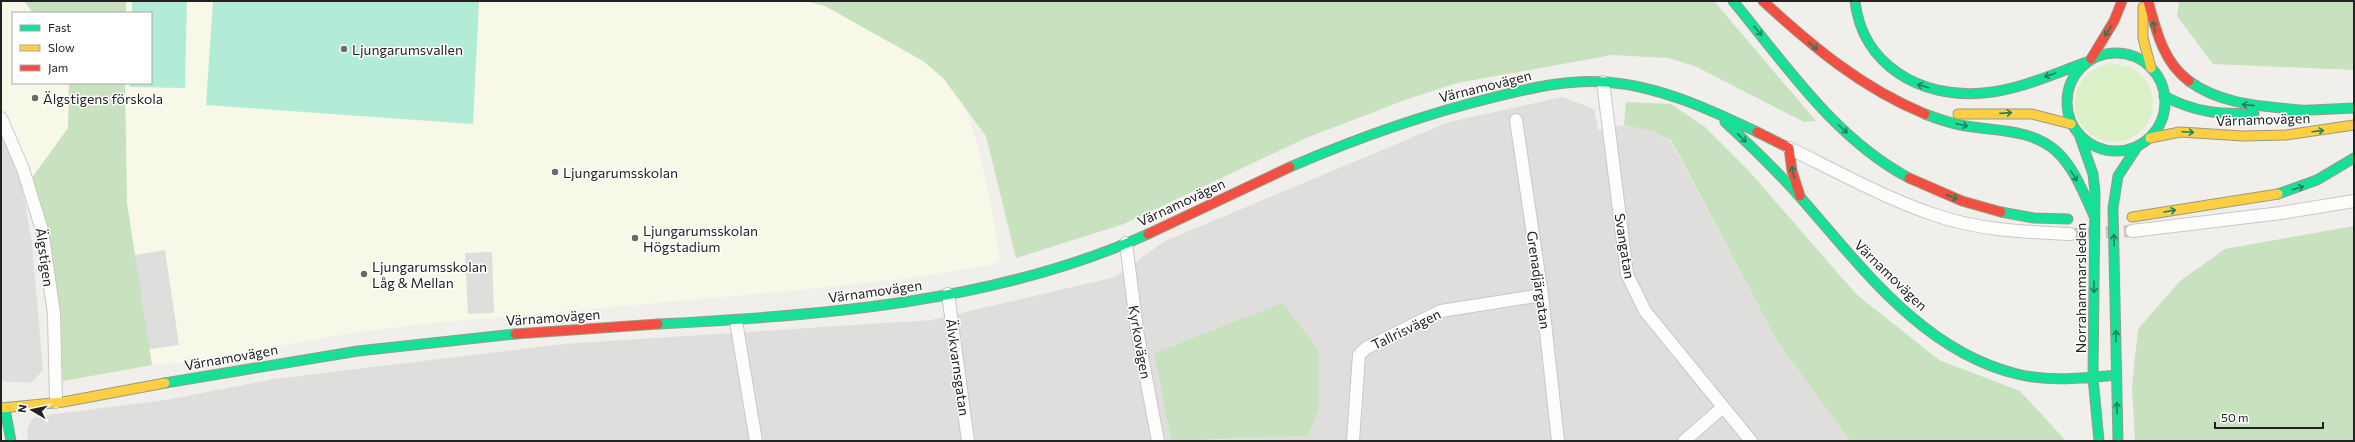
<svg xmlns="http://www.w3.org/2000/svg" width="2355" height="442" font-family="Commissioner,sans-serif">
	<rect width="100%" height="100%" fill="#f0efeb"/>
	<path fill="#dfdedc" d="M1562 97 1594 109 1598 130 1624 125 1652 131 1670 140 1777 341 1850 441H1186L1307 436 1155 353 1171 441H28L27 429 32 419 39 416 166 400 274 379 563 344 931 320 1115 277 1165 241 1449 122Z
		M1 131 21 179 32 244 43 371 30 383 1 381Z"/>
	<path fill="#f8f8e8" d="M1 1H24L33 13H13V83H69L68 128 29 181 1 113Z
		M125 1H810L824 4 923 60 943 77 962 102 976 139 992 209 1000 260 990 265 909 278 800 290 424 324 351 333 188 362 152 365 126 206 124 83H151V13H125Z"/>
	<path fill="#dededc" d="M165 250 179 345 144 350 129 256Z
		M492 252 494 313 468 314 465 253Z"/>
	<path fill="#dbf0c7" d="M2075 103a39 39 0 1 1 78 0a39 39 0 1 1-78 0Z"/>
	<path fill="#c8e1be" d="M24 1H126V13H33Z
		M806 1H1714L1816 121 1804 122 1697 67 1668 58 1612 55 1457 83 1405 100 1306 138 1124 224 1016 258 986 136 943 78 923 61 825 6Z
		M2179 1H2354V70L2213 64 2177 16Z
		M69 83H125L127 203 152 365 63 381 59 314 29 182 68 128Z
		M1626 102 1671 104 1705 127 1749 171 1856 294 1939 360 2020 391 2066 441H1850L1777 341 1671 140 1652 131 1624 125Z
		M2354 226V441H2135L2132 386 2138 329 2180 281 2225 249Z
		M1283 303 1319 352V409L1307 436 1171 441 1154 353Z"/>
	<path fill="#b2ebd6" d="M132 1H187L185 88 130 87V83H151V13H132Z
		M213 1H479L473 124 206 105Z"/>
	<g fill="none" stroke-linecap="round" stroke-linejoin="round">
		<path stroke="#c7c6c3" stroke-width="12" stroke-dasharray="12 6" stroke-linecap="butt" d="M2070 234 2132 231"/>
		<defs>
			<path id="street" d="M1603 82 1627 274 1645 311 1751 441
				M1 118 23 169 42 230 54 314 56 402
				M1516 120 1542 295 1558 441
				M1789 148C1836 171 1883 197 1932 214 1976 230 2024 232 2070 234
				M2132 231 2281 213 2354 201
				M1126 243 1137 330 1158 441
				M948 294 968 441
				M736 321 756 441
				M1353 441 1359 355 1366 348 1441 311 1542 295
				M1684 441 1722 408"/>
			<path id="fast" d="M1733 1C1785 64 1835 139 1909 178
				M1855 1C1862 65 1921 99 1983 93 2019 90 2053 74 2087 62
				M2067 102a49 49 0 1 1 98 0a49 49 0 1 1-98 0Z
				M2189 81C2221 105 2263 106 2301 110
				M2164 96C2194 112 2220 115 2254 113
				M2290 111 2354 108
				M1925 114C1938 119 1952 124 1966 126 1996 131 2031 129 2056 151 2074 167 2084 194 2094 216
				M1725 122C1751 146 1776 170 1800 197 1861 266 1922 351 2017 374 2049 382 2083 378 2116 375
				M2080 137 2093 174 2095 193 2093 378 2099 441
				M1290 167C1357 138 1425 114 1495 97 1531 88 1568 79 1606 82 1659 86 1709 109 1757 132
				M2278 194 2317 180 2354 158
				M2001 212 2034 218 2068 219
				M658 324C821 316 998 302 1148 234
				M165 383 358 351 515 334
				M5 409 11 441
				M2118 441 2113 208 2118 176 2137 147"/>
			<path id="slow" d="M2143 7V38L2151 68
				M1958 114H2032L2071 124
				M2150 138 2180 132 2243 136 2286 135 2354 125
				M2132 217 2278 194
				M1 408 63 402 165 383"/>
			<path id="jam" d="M1763 1C1813 47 1862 88 1925 114
				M2148 1C2156 30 2163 62 2189 81
				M2091 59 2114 21 2122 1
				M1757 132 1789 148 1792 171 1800 196
				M1909 178 1962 201 2001 212
				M1148 234 1290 167
				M515 334 658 324"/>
		</defs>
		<use href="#street" stroke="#c9c8c7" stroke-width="14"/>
		<use href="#fast" stroke="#989c81" stroke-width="11"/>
		<use href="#slow" stroke="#989c81" stroke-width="11"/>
		<use href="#jam" stroke="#989c81" stroke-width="11"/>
		<use href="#street" stroke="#fdfdfc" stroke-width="12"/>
		<use href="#fast" stroke="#16e098" stroke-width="9"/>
		<use href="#slow" stroke="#ffcf43" stroke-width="9"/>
		<use href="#jam" stroke="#f24e42" stroke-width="9"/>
	</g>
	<defs><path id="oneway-shaft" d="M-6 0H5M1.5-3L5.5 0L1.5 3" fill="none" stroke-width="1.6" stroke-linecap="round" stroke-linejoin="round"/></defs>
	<g stroke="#1c815d">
		<use href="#oneway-shaft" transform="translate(2154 27) rotate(-104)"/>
		<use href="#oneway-shaft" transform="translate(1758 31) rotate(50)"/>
		<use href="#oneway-shaft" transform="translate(2108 31) rotate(121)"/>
		<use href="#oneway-shaft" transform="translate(1813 46) rotate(39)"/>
		<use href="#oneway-shaft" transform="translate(2050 75) rotate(161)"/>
		<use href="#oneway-shaft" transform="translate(1923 86) rotate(-163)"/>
		<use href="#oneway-shaft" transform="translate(2248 105) rotate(-174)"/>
		<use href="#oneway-shaft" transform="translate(2006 113) rotate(-4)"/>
		<use href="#oneway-shaft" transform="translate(1962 125) rotate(12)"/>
		<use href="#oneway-shaft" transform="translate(1843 129) rotate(42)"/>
		<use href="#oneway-shaft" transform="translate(2318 131) rotate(-7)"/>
		<use href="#oneway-shaft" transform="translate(2188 132) rotate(3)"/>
		<use href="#oneway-shaft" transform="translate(1742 138) rotate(44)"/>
		<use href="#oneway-shaft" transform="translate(1793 172) rotate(-102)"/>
		<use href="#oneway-shaft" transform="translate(2074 176) rotate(60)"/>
		<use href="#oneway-shaft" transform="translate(2298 188) rotate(-17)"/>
		<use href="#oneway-shaft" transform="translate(1952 197) rotate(21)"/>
		<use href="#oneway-shaft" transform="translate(2170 211) rotate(-10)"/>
		<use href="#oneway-shaft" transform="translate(2114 240) rotate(-92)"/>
		<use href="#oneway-shaft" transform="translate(2094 287) rotate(90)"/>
		<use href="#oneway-shaft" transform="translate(2116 336) rotate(-89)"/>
		<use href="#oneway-shaft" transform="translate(2117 408) rotate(-92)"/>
	</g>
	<g fill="#6a6a68" stroke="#fff" stroke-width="1.5">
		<circle cx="344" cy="49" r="4"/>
		<circle cx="35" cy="98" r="4"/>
		<circle cx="555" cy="172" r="4"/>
		<circle cx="635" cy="238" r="4"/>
		<circle cx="364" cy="274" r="4"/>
	</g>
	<g text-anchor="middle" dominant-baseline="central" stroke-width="3" stroke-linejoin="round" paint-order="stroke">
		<g font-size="14" fill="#222" stroke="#fff" text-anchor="start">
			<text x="352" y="49">Ljungarumsvallen</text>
			<text x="43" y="98">Älgstigens förskola</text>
			<text x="563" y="172">Ljungarumsskolan</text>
			<text x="643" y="230">Ljungarumsskolan<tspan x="643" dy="16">Högstadium</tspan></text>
			<text x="372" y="266">Ljungarumsskolan<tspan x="372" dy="16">Låg &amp; Mellan</tspan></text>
		</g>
		<g font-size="14" fill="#222" stroke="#fff">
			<text transform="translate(1485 86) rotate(-14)">Värnamovägen</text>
			<text transform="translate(2263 119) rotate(-2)">Värnamovägen</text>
			<text transform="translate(1181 202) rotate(-25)">Värnamovägen</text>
			<text transform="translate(1625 246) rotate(81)">Svangatan</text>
			<text transform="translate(45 257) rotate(82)">Älgstigen</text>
			<text transform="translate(1891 275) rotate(44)">Värnamovägen</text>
			<text transform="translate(1539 280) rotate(82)">Grenadjärgatan</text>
			<text transform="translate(2080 288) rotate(-90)">Norrahammarsleden</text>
			<text transform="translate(875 291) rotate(-8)">Värnamovägen</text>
			<text transform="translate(553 317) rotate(-4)">Värnamovägen</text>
			<text transform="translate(1406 329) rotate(-26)">Tallrisvägen</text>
			<text transform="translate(1140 342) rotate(80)">Kyrkovägen</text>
			<text transform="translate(231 357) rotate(-10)">Värnamovägen</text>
			<text transform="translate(958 367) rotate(82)">Älvkvarnsgatan</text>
		</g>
	</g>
	<rect width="2355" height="442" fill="none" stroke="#222222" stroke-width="4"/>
	<rect x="12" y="12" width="140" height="72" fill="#ffffff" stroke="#a7a7a7"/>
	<rect x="20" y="25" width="20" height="6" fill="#16e098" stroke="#a7a7a7"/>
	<text x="48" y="32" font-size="12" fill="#222222">Fast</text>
	<rect x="20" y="45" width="20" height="6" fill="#ffcf43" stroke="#a7a7a7"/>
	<text x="48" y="52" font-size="12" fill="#222222">Slow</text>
	<rect x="20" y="65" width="20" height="6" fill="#f24e42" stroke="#a7a7a7"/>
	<text x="48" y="72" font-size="12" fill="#222222">Jam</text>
	<g transform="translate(32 410) rotate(279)" stroke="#ffffff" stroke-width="3" paint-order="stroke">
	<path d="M0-3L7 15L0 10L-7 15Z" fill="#222222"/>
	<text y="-6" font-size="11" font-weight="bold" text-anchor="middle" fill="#222222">N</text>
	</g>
	<path d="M2215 422v6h108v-6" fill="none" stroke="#222222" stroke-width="2"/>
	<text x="2221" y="422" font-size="12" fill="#222222" stroke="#ffffff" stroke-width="3" paint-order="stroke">50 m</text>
</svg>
